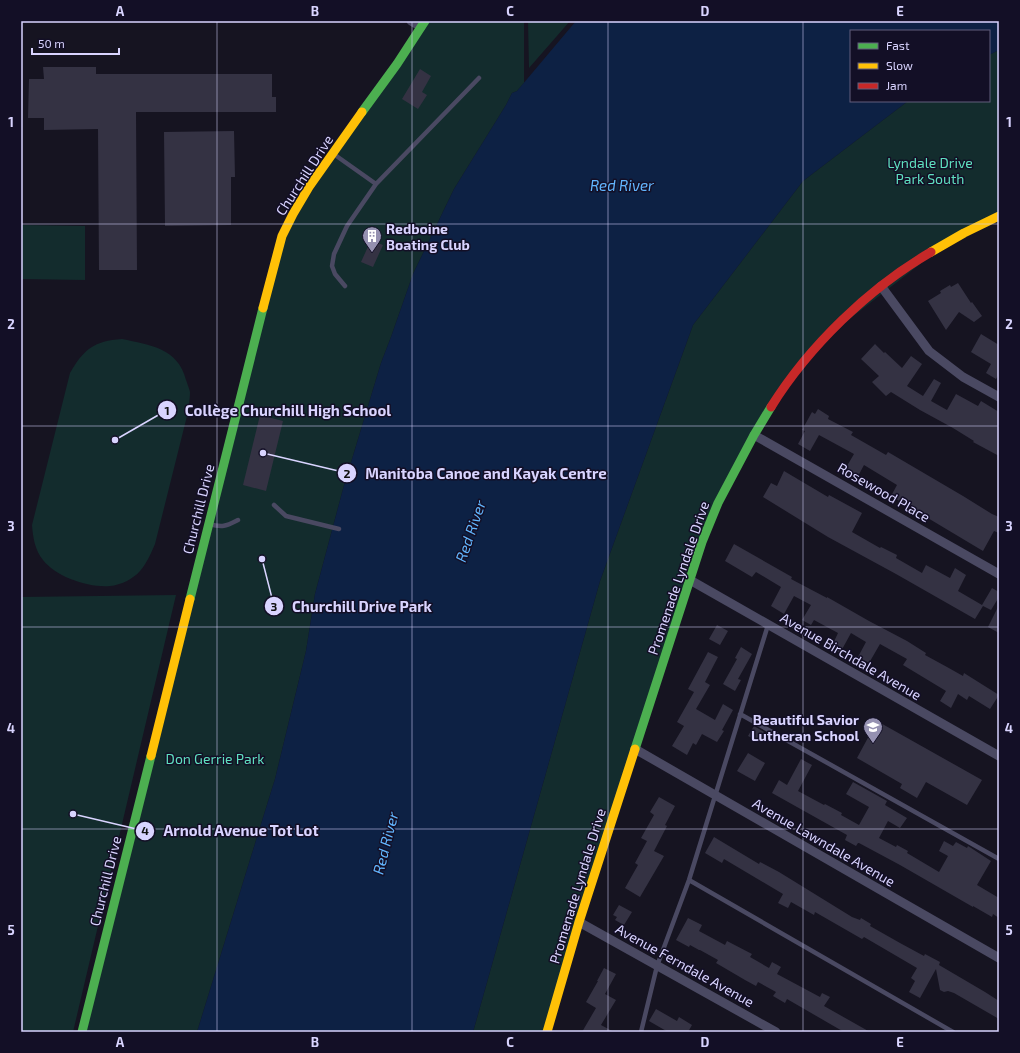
<svg xmlns="http://www.w3.org/2000/svg" width="1020" height="1053" font-family="'Exo 2',sans-serif">
	<rect width="100%" height="100%" fill="#161421"/>
	<path fill="#132c2d" d="M425 21H524V83L517 91 512 93 506 105 454 189 413 274 391 337 381 363 343 489 315 594 306 651 275 779 249 863 197 1032H82L282 236Z
		M528 21H570L529 68Z
		M999 50V213L964 230 807 352 715 501 547 1032H473L600 581 693 325 803 181 908 101H989V55Z
		M21 225 85 226V280L21 279Z
		M122 339C150 345 178 348 186 380 187 383 189 388 190 392 190 397 189 402 189 408L155 544C151 553 147 563 140 571 133 579 121 585 110 586 89 588 56 577 43 560 35 550 33 538 32 525L70 373C84 349 94 341 122 339Z
		M176 595 73 1032H21V597Z"/>
	<path fill="#0d2144" d="M576 21H999V50L989 55V31H851V101H908L803 181 693 325 600 581 473 1032H197L249 863 275 779 306 651 315 594 343 489 381 363 391 337 413 274 454 189 506 105 512 93 517 91Z"/>
	<path fill="#343243" d="M43 67H96V74H272V97H276V112H136L137 270H99L98 129 44 130V118H28L29 79H44Z
		M420 69 431 76 422 92 427 95 418 109 402 99Z
		M234 131 235 177H231V225L165 226 164 132Z
		M371 240 383 245 373 267 361 262Z
		M958 283 971 303 972 302 982 316 974 322 959 312 946 330 928 301 941 293 940 291 950 285 951 287Z
		M981 334 999 345V374L996 379 986 373 991 364 971 352Z
		M875 344 884 353 885 352 902 368 911 356 922 364 907 386 923 396 934 379 941 383 931 401 947 410 956 394 978 406 981 401 999 412V456L973 442 974 441 953 428 920 410 891 392 886 396 872 382 879 376 861 359Z
		M818 409 829 416 828 419 853 432 851 435 886 455 888 452 963 496 992 514 999 517V533L994 531 983 551 891 496 897 485 864 465 857 478 844 471 854 454 819 435 810 451 798 444 805 431 802 430 812 412 815 414Z
		M260 415 283 421 266 491 243 485Z
		M784 471 828 497 829 495 862 513 852 532 880 548 881 547 897 555 896 558 922 573 926 565 950 578 955 568 966 575 958 591 982 605 992 588 999 592V597L991 610 983 606 975 619 896 574 828 537 763 497 771 483 777 486Z
		M734 544 792 577 791 579 827 598V597L869 621 907 641 926 653 925 655 947 667 963 676 964 673 999 695 990 709 969 696 967 700 958 694 951 708 940 701 946 691 903 665 907 659 880 644 869 663 858 657 866 642 851 633 840 653 831 648 838 633 814 620 811 625 802 620 811 605 794 596 784 614 771 606 781 587 756 572 752 577 725 561Z
		M999 605V633L988 627Z
		M717 625 728 631 720 645 709 639Z
		M741 647 752 654 738 679 741 680 735 691 723 684 737 659 735 658Z
		M708 652 718 657 705 682 710 685 696 709 715 720 723 704 733 710 722 730 724 731 717 742 702 734 696 745 693 743 687 755 672 746 684 726 677 722 694 692 688 689Z
		M877 721 982 780 967 805 926 782 917 798 900 788 902 784 857 758Z
		M754 726 764 732 758 741 748 736Z
		M748 753 765 763 755 781 737 771Z
		M801 759 812 765 798 791 824 805 825 804 842 813 841 815 859 825 869 807 846 794 853 782 887 801 885 805 907 818 900 828 888 821 879 838 896 847 897 845 908 851 907 853 939 872 948 856 939 851 944 841 953 846 956 842 967 848 968 846 991 861 977 885 999 898V918L993 914 992 917 973 906V907L900 865 859 843H858L856 846 845 840 847 835 772 793 779 780 787 785Z
		M659 797 675 806 665 825 667 826 654 851 664 856 640 897 625 888 638 865 635 863 647 841 641 838 654 815 650 812Z
		M714 837 759 864 760 862 779 872 852 917 860 920 861 918 871 924 870 926 900 943 924 956 925 954 940 962 939 965 985 992 999 1001V1019L954 993 948 991 944 992 940 990 936 969 920 998 909 992 915 981 911 978 917 968 864 937 862 939 815 912 814 915 791 902 788 908 778 903 783 894 724 859 722 863 705 853Z
		M619 905 632 912 624 925 615 920 617 917 613 915Z
		M688 918 702 925 699 931 725 945 727 941 752 954 750 957 769 968 772 962 781 967 777 974 820 997 822 993 830 997 824 1006 870 1032H844L787 999 785 1003 773 996 776 992 758 982 756 986 745 980 716 963 718 960 700 950H699L690 945 689 947 676 940Z
		M604 968 616 974 605 994 616 1000 601 1025 614 1032H582L596 1008 586 1002 598 981H597Z
		M656 1009 677 1021 679 1017 692 1025 688 1032H668L649 1021Z"/>
	<g fill="none" stroke-linecap="round" stroke-linejoin="round">
		<path stroke="#4a4962" stroke-width="4.5" d="M335 155 376 184
			M345 286 335 274 332 266 334 254 347 226 376 184 479 78
			M274 505 286 516 339 529
			M209 524C223 528 226 526 238 520
			M740 714 999 859
			M689 880 953 1032
			M641 1032 657 966 689 880 768 625"/>
		<path stroke="#4a4962" stroke-width="9" d="M411 21 421 27
			M881 286 929 351 963 377 999 397
			M754 435 999 574
			M690 580 999 756
			M635 749 999 958
			M579 922 776 1032"/>
		<path stroke="#4caf50" stroke-width="9" d="M362 112 397 64 425 21
			M190 599 263 308
			M635 749 702 542 718 503 754 435 771 407
			M82 1032 151 756"/>
		<path stroke="#ffc107" stroke-width="9" d="M931 252 964 233 999 216
			M263 308 282 236 293 214 309 187 362 112
			M151 756 190 599
			M547 1032 579 922 635 749"/>
		<path stroke="#c62828" stroke-width="9" d="M771 407C809 346 869 288 931 252"/>
	</g>
	<path fill="none" stroke="#d9d4ff" stroke-width="1" stroke-opacity="0.55" d="M217 21V1032M412 21V1032M608 21V1032M803 21V1032M21 224H999M21 426H999M21 627H999M21 829H999"/>
	<defs>
		<symbol id="building-pin" viewBox="-11 -11 22 30"><path d="M0 17L-7.5 6A9.5 9.5 0 1 1 7.5 6Z" fill="#9591b1" stroke="#130f26"/><path d="M-4-6H4V6H1V3H-1V6H-4ZM-2.5-4.3h1.7v1.8h-1.7ZM.8-4.3h1.7v1.8H.8ZM-2.5-1h1.7V.8h-1.7ZM.8-1h1.7V.8H.8Z" fill="#fff"/></symbol>
		<symbol id="school-pin" viewBox="-11 -11 22 30"><path d="M0 17L-7.5 6A9.5 9.5 0 1 1 7.5 6Z" fill="#9591b1" stroke="#130f26"/><path d="M0-5L7-2L0 1L-7-2ZM-4 1L0 2.5L4 1V4Q0 6-4 4Z" fill="#fff"/></symbol>
	</defs>
	<g fill-rule="evenodd">
		<use href="#building-pin" x="361" y="225" width="22" height="30"/>
		<use href="#school-pin" x="862" y="716" width="22" height="30"/>
	</g>
	<g text-anchor="middle" dominant-baseline="central" stroke-width="3" stroke-linejoin="round" paint-order="stroke">
		<g font-size="14" fill="#5fe0c0" stroke="#130f26">
			<text x="930" y="162">Lyndale Drive<tspan x="930" dy="16">Park South</tspan></text>
			<text x="215" y="758">Don Gerrie Park</text>
		</g>
		<g font-size="14" fill="#d9d4ff" stroke="#130f26">
			<text transform="translate(304 175) rotate(-57)">Churchill Drive</text>
			<text transform="translate(884 492) rotate(30)">Rosewood Place</text>
			<text transform="translate(198 509) rotate(-76)">Churchill Drive</text>
			<text transform="translate(678 578) rotate(-71)">Promenade Lyndale Drive</text>
			<text transform="translate(851 656) rotate(30)">Avenue Birchdale Avenue</text>
			<text transform="translate(824 842) rotate(30)">Avenue Lawndale Avenue</text>
			<text transform="translate(105 881) rotate(-76)">Churchill Drive</text>
			<text transform="translate(577 886) rotate(-73)">Promenade Lyndale Drive</text>
			<text transform="translate(685 965) rotate(29)">Avenue Ferndale Avenue</text>
		</g>
		<g font-size="14" font-weight="bold" fill="#d9d4ff" stroke="#130f26" text-anchor="start">
			<text x="386" y="228">Redboine<tspan x="386" dy="16">Boating Club</tspan></text>
			<text x="859" y="719" text-anchor="end">Beautiful Savior<tspan x="859" dy="16">Lutheran School</tspan></text>
		</g>
		<g font-size="15" font-style="italic" fill="#62b6ff" stroke="#130f26">
			<text x="622" y="185">Red River</text>
			<text transform="translate(470 531) rotate(-71)">Red River</text>
			<text transform="translate(385 843) rotate(-76)">Red River</text>
		</g>
	</g>
	<path fill="none" stroke="#d9d4ff" stroke-width="1.5" d="M115 440L167 410M263 453L347 473M262 559L274 606M73 814L145 831"/>
	<g fill="#d9d4ff" stroke="#130f26" stroke-width="1.5">
		<circle cx="115" cy="440" r="4"/>
		<circle cx="263" cy="453" r="4"/>
		<circle cx="262" cy="559" r="4"/>
		<circle cx="73" cy="814" r="4"/>
		<circle cx="167" cy="410" r="10"/>
		<circle cx="347" cy="473" r="10"/>
		<circle cx="274" cy="606" r="10"/>
		<circle cx="145" cy="831" r="10"/>
	</g>
	<g font-size="12" text-anchor="middle" font-weight="bold" fill="#111">
		<text x="167" y="415">1</text>
		<text x="347" y="478">2</text>
		<text x="274" y="611">3</text>
		<text x="145" y="835">4</text>
	</g>
	<g font-size="15" text-anchor="middle" font-weight="bold" fill="#d9d4ff" stroke="#130f26" stroke-width="3" stroke-linejoin="round" paint-order="stroke">
		<text x="288" y="416">Collège Churchill High School</text>
		<text x="486" y="479">Manitoba Canoe and Kayak Centre</text>
		<text x="362" y="612">Churchill Drive Park</text>
		<text x="241" y="836">Arnold Avenue Tot Lot</text>
	</g>
	<rect width="1020" height="1053" fill="none" stroke="#130f26" stroke-width="44"/>
	<rect x="850" y="30" width="140" height="72" fill="#130f26" stroke="#625e7d"/>
	<rect x="858" y="43" width="20" height="6" fill="#4caf50" stroke="#625e7d"/>
	<text x="886" y="50" font-size="12" fill="#d9d4ff">Fast</text>
	<rect x="858" y="63" width="20" height="6" fill="#ffc107" stroke="#625e7d"/>
	<text x="886" y="70" font-size="12" fill="#d9d4ff">Slow</text>
	<rect x="858" y="83" width="20" height="6" fill="#c62828" stroke="#625e7d"/>
	<text x="886" y="90" font-size="12" fill="#d9d4ff">Jam</text>
	<path d="M32 48v6h87v-6" fill="none" stroke="#d9d4ff" stroke-width="2"/>
	<text x="38" y="48" font-size="12" fill="#d9d4ff" stroke="#130f26" stroke-width="3" paint-order="stroke">50 m</text>
	<rect x="22" y="22" width="976" height="1009" fill="none" stroke="#d9d4ff" stroke-width="1.5"/>
	<g font-size="13" text-anchor="middle" font-weight="bold" fill="#d9d4ff">
		<text x="120" y="16">A</text>
		<text x="315" y="16">B</text>
		<text x="510" y="16">C</text>
		<text x="705" y="16">D</text>
		<text x="900" y="16">E</text>
		<text x="11" y="127">1</text>
		<text x="1009" y="127">1</text>
		<text x="11" y="329">2</text>
		<text x="1009" y="329">2</text>
		<text x="11" y="531">3</text>
		<text x="1009" y="531">3</text>
		<text x="11" y="733">4</text>
		<text x="1009" y="733">4</text>
		<text x="11" y="935">5</text>
		<text x="1009" y="935">5</text>
		<text x="120" y="1047">A</text>
		<text x="315" y="1047">B</text>
		<text x="510" y="1047">C</text>
		<text x="705" y="1047">D</text>
		<text x="900" y="1047">E</text>
	</g>
</svg>
